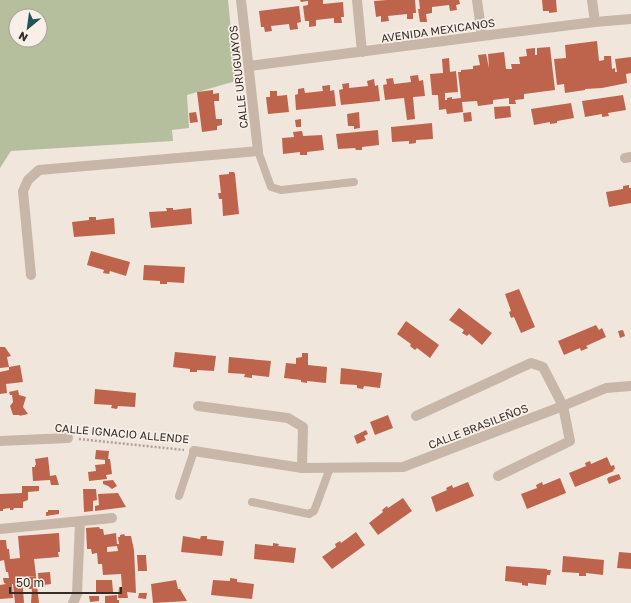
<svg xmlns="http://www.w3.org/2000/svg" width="631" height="603" font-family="'Golos Text',sans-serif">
	<rect width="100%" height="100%" fill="#f0e6dc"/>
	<path fill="#b5bf9d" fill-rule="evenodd" d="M0 0H228L236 81 187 95 189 128 172 130 173 141 11 151 0 168ZM16 16H40V40H16Z"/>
	<path fill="#bf644c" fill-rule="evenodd" d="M300 0H323V4L343 2 344 17H341L342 23H334V18L316 20V26L309 27V21H305L303 6 308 5V1L301 2Z
		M387 0H415L416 13H413V19H407V14L388 16 389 21 381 22V16L376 17 374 1Z
		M419 0H459L460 4 456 5 457 10 450 11 449 5 432 7V13L426 14 427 22H420L418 9H420Z
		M542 0H556L557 12 549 13V11H543Z
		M299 6 301 22 297 23 298 29 290 30 289 24 271 26 272 31 265 32 264 27H261L259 11Z
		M597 41 599 61 604 60V56H611L612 69 615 68V72H617L615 59 631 57V73L626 74 627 83 602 88 585 89V90L565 93 564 84 557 85 554 59 566 58 565 45Z
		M550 47 555 90 524 94V99L515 100 516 104H509V98L493 100V104L478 106 477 101 462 102 463 112 447 114 446 109 439 110 438 95H432L430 74 443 73 442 59 449 58 450 72 456 71 458 92 445 93V100H447V98L452 97V99L461 98 458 72H461V70L473 69V66L480 65 478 55 486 54 489 68 488 54 504 52 506 69H512L511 64H520L519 57 527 56 526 49 535 48V55H537V48Z
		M418 75 419 81 423 80 425 96 413 97 415 119 407 120 404 98 385 100 383 85 387 84 386 79 393 78 394 84 411 82 410 76Z
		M374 79 375 86 378 85 380 101 341 105 339 90 343 89 342 84 349 83V88L368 86 367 81Z
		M330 85V91L334 90 336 106 296 110 295 95 298 94V89L304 88 305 93 323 91 322 86Z
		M213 90V94L219 93V101H214L216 119H222V125L217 126V130L202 132 197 92Z
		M270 91H277V96L287 95 289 112 268 114 266 97H270Z
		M623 95 626 110 608 113 609 116 602 117V114L585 117 582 101Z
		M571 103 574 118 557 121V123L550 124V122L534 125 531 109Z
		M510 106 511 117 495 119 494 107Z
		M196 112 198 122 190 123 189 113Z
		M359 112 360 128 354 129V126H348L347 114Z
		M471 112 472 121 464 122 463 113Z
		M301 119V127H296L295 120Z
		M432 123 433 139 416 140V143L409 144V141L392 142 391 127Z
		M378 130 379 145 362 147V150H356L355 148 338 149 336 134Z
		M302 131 303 136 322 135 324 150 307 152V155H300V152L283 154 282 138 294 137 293 132Z
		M229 172H234L235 174 239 214 223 216 222 199H219L218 193H221L219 175 229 174Z
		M629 185V188H631V203L609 207 606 192 623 189V186Z
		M166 208H173V210L191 208 192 224 151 228 149 212 167 211Z
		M89 217H96V220L114 218 115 234 74 237 72 222 89 220Z
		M91 251 130 262 126 276 110 271 109 274 103 273 104 270 87 265Z
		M144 265 185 267 184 283 167 282V284H160V281L143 280Z
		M519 289 535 327 521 333 514 317 511 318 509 312 511 311 505 294Z
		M459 308 492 333 482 345 469 334 467 336 462 333 464 330 449 320Z
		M406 321 439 345 430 358 417 348 415 350 410 346 411 344 397 334Z
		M596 325 599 330 602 328 606 337 586 346 588 348 581 351 580 348 564 355 558 341Z
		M623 330 625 336 620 338 618 331Z
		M0 347H5L11 356 7 357 9 367 0 368Z
		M175 352 216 356 214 371 197 370V372H190V369L173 367Z
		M302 353H308V365L327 367 326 383 307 381V383L301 382V380L284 378 286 363 296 364V358L302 357Z
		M229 357 271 361 269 377 252 375V378L244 377 245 374 228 373Z
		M20 365 23 382 6 384 7 393 0 394V372L9 370V367Z
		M341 368 382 373 380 388 364 386 363 389 357 388V385L340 384Z
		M95 389 136 393 135 407 118 406 117 409 111 408 112 405 94 404Z
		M18 390 19 395 26 397 23 407 28 414 19 416 20 415H13L10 406 13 402 12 395H10L9 392Z
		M388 415 393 428 375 435 370 422Z
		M366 430 368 434 364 436 366 440 357 444 354 436Z
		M96 450 109 451 108 459H110L112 474 106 475 107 479 89 481 88 472 96 471 95 465 105 464V460L95 459Z
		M48 457 50 476 56 475 59 485H51L50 480 33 481 32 467H35V465H36L35 459Z
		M607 457 611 466 614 465 615 469 613 470 614 471 575 487 569 473 586 466 585 463 590 461 591 464Z
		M619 474 621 479 609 484 607 479 609 477Z
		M560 478 566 493 527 509 521 494 537 488 536 485 542 482 543 485Z
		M113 480 117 486 112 489 108 486 103 484V481Z
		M468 482 474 496 436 512 431 497 447 490 446 488 452 485 453 488Z
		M22 486H39V491L28 492V500L23 502V508H14L13 510H10V508L3 509V511H0V494L22 493Z
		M83 489H96L97 500 93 501V511L84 512Z
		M118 493 126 507 95 511V506L99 505 98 494Z
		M403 498 412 511 378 535 369 523 383 512 382 510 387 506 388 508Z
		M48 510H59V514L46 516V512H48Z
		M99 527 100 529H103L104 535 116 533 117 544H119L118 537H120V535L124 534 125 536H131L134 550 136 593 127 592 128 598H118L119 587H122L121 574 103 575 102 564H98L97 553 92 554 91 549H87L86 528ZM117 546 118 551 107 552V547Z
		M356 532 365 545 332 569 322 557 336 547 335 544 340 541 341 543Z
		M59 533 60 552H58L59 557 34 559 36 576 22 577 24 603H15L13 584H12L13 598 0 599V585L6 584 4 583 3 578H9L8 572H6L4 560 0 561V540H6L7 549H9L10 559 20 558 18 536Z
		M183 536 200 539 201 536H207V539L224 541 222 556 181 552Z
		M273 543 279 544 278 546 296 548 294 563 254 559 255 544 273 546Z
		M619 552 631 553V569L617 568Z
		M137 555H146L147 571H138Z
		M563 556 604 560 603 575 586 573V576H579V573L562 572Z
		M506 566 547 569V570H551L550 575H547L546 585 528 583V586L522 585V583L505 581Z
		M50 572 51 584 44 585 45 587 39 588 38 573Z
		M36 576 39 603H31L32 589H29L28 577Z
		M230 578 237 579V582L254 584 252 599 211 595 213 580 230 581Z
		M96 580H112L113 592 96 593Z
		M176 580 178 589H180L187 601 153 603 151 584Z
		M139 593H147L146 599 138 598Z
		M117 595V600H119V603H105V596Z
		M89 596H99V601L90 602Z"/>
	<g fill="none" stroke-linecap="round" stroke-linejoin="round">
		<path stroke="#b4a093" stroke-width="2.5" stroke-dasharray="2 2" stroke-linecap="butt" d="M79 439 184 450"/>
		<path stroke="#c8b6a9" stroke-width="8" d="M258 151 271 187 281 190 354 182
			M179 496 194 451
			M252 502 309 514 314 511 316 506 330 468"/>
		<path stroke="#c8b6a9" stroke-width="10" d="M357 0 362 52
			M477 0 482 36
			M592 0 595 22
			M249 66 482 36 595 22 631 19
			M625 158 631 157
			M31 275 23 191 28 180 39 170 258 151 241 0
			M198 406 288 418 303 427 302 468
			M416 416 531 363 543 367 563 406 570 441 498 476
			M0 441 68 438
			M194 451 302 468 403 467 563 406 606 388 631 386
			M0 529 112 518
			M73 603 77 594 80 522"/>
	</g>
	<g text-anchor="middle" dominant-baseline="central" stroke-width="3.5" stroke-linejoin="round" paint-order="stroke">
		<g font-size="11" fill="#352c28" stroke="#f8f0e8">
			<text transform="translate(438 30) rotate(-8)">AVENIDA MEXICANOS</text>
			<text transform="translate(238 77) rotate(-96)">CALLE URUGUAYOS</text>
			<text transform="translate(478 426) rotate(-21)">CALLE BRASILEÑOS</text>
			<text transform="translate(122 433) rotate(5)">CALLE IGNACIO ALLENDE</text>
		</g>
	</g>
	<g transform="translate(28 28) rotate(209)"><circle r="19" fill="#f8f0e8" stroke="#aaa29b"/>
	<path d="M0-3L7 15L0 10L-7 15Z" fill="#205354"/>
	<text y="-6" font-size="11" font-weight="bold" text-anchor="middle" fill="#352c28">N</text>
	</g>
	<path d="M10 587v6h111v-6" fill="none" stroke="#352c28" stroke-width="2"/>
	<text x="16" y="587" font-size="12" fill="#352c28" stroke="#f8f0e8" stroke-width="3" paint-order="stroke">50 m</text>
</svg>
